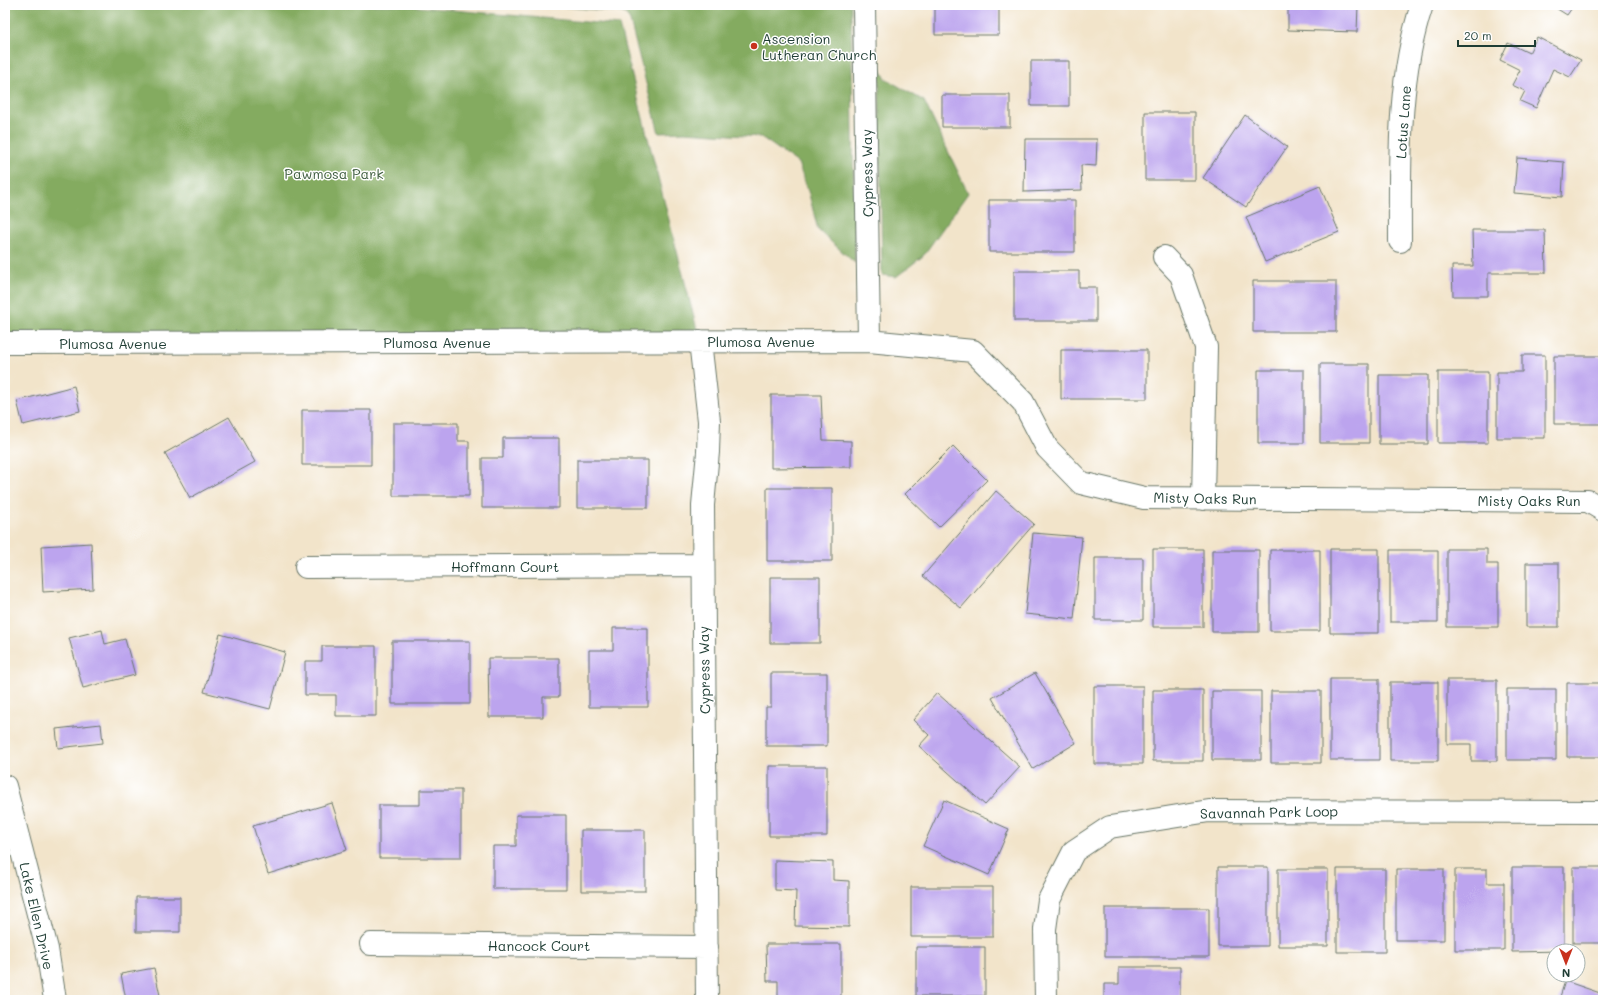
<svg xmlns="http://www.w3.org/2000/svg" width="1608" height="1005" font-family="Mali,sans-serif">
	<rect width="100%" height="100%" fill="#fff"/>
	<filter id="ink" filterUnits="userSpaceOnUse"><feTurbulence type="fractalNoise" baseFrequency=".025" numOctaves="2"/><feDisplacementMap in="SourceGraphic" scale="8" xChannelSelector="R" yChannelSelector="G"/><feConvolveMatrix kernelMatrix="1 2 1 2 8 2 1 2 1" color-interpolation-filters="sRGB"/></filter>
	<filter id="wash" filterUnits="userSpaceOnUse"><feTurbulence type="fractalNoise" baseFrequency=".012" numOctaves="4" result="noise"/><feDisplacementMap in="SourceGraphic" scale="16" xChannelSelector="R" yChannelSelector="G"/><feGaussianBlur stdDeviation="0.9" result="paint"/><feColorMatrix in="noise" values="0 0 0 0 0 0 0 0 0 0 0 0 0 0 0 0 0 1.4 0 .05"/><feComposite in="paint" operator="in"/></filter>
	<g filter="url(#wash)">
		<rect width="100%" height="100%" fill="#f2e4ca"/>
		<path fill="#84ab61" stroke="#52744a" d="M5 5H398L619 25 700 341 5 343Z
			M545 5H851L855 263 818 230 809 194 798 163 761 137 684 132 659 133 630 21 626 14 620 12Z
			M879 67 886 79 924 101 968 193 923 256 896 277 882 275Z"/>
		<g id="blocks">
			<path fill="#bca4ee" d="M935 5H999V35H935Z
				M1288 5H1358L1357 32 1288 30Z
				M1551 5H1574L1567 15Z
				M1537 37 1581 60 1570 77 1553 69 1536 108 1520 101 1525 91 1512 85 1520 70 1500 60 1508 43 1529 53Z
				M1031 61H1069V106H1031Z
				M942 95H1010V127H942Z
				M1145 112H1195V180H1145Z
				M1245 115 1287 147 1246 207 1203 178Z
				M1025 139H1097L1096 166 1081 165 1082 190 1024 192Z
				M1517 158 1564 162 1562 197 1514 193Z
				M1320 186 1339 232 1265 262 1246 217Z
				M989 200H1075V252H989Z
				M1472 230H1545L1546 273H1488V296H1453L1452 266H1473Z
				M1014 271H1079V287H1096V321H1014Z
				M1253 281H1336V332H1253Z
				M1061 350H1147V399H1061Z
				M1522 355H1545V438H1497V372H1522Z
				M1554 356H1603V424H1554Z
				M1320 364H1369V443H1320Z
				M1258 370H1304V443H1258Z
				M1438 372H1488V443H1438Z
				M1379 375H1428V444H1379Z
				M74 386 80 411 23 425 17 401Z
				M771 395H821L823 440 851 441V467L771 468Z
				M302 410H371V465H302Z
				M229 417 255 462 190 498 165 453Z
				M393 423H458V441H469V496H393Z
				M503 438H559V508H482V458H503Z
				M953 446 987 480 939 527 905 494Z
				M577 460H648V508H577Z
				M767 488H832V561H767Z
				M996 491 1034 524 961 608 923 576Z
				M1033 533 1082 537 1074 619 1025 614Z
				M91 543 93 589 43 592 41 546Z
				M1153 549H1203V627H1153Z
				M1330 549H1379V633H1330Z
				M1447 549H1487V564H1498V627H1447Z
				M1212 550H1259V632H1212Z
				M1270 550H1320V631H1270Z
				M1390 550H1438V622H1390Z
				M1095 558H1143V620H1095Z
				M1526 563H1559V627H1526Z
				M770 577H820V643H770Z
				M613 628H648V707H589V650H613Z
				M102 630 105 644 125 639 135 675 83 688 69 638Z
				M220 634 285 652 270 709 204 692Z
				M392 641H470V704H392Z
				M322 646H376V716H336V695H305V661H322Z
				M488 658H559V697H543V717H489Z
				M771 673H827V746H766V707H771Z
				M1035 673 1076 743 1033 769 992 698Z
				M1330 679H1379V760H1330Z
				M1447 680H1497V761H1471V744H1447Z
				M1390 682H1438V761H1390Z
				M1567 683H1603V757H1567Z
				M1094 686H1143V764H1094Z
				M1507 689H1556V760H1507Z
				M1153 690H1203V761H1153Z
				M1212 691H1261V760H1212Z
				M1271 691H1321V763H1271Z
				M937 693 1020 767 985 805 919 746 929 735 913 720Z
				M101 724 103 743 58 748 56 729Z
				M769 766H827V836H769Z
				M420 790H461V858H379V805H420Z
				M944 800 1009 829 989 875 923 846Z
				M332 803 347 850 268 874 253 826Z
				M516 815H566V889H493V846H516Z
				M581 830H645V891H581Z
				M775 860 833 862V880L849 881V927L795 926 796 891 775 890Z
				M1218 867H1268V946H1218Z
				M1512 867H1564V951L1512 952Z
				M1573 867H1603V943H1573Z
				M1278 869H1328V946H1278Z
				M1337 869H1385V952H1337Z
				M1396 869H1444V940H1396Z
				M1455 869H1487V883H1504V950H1455Z
				M911 887H993V937H911Z
				M136 897H180V932H136Z
				M1105 908H1209V957H1105Z
				M766 944H841V1000H778V981H767Z
				M916 947H985V996H916Z
				M1119 967H1180V1000H1104V984H1119Z
				M154 968 161 1000H126L121 974Z
				M1565 981 1603 994V1000H1559Z"/>
		</g>
	</g>
	<g filter="url(#ink)">
		<use href="#blocks" fill-opacity="0" stroke="#697768" stroke-width="1"/>
		<g fill="none" stroke-linecap="round" stroke-linejoin="round">
			<defs>
				<path id="minor" d="M864 5 869 341
					M1400 241C1400 162 1397 80 1422 5
					M1164 257 1181 275 1206 347 1203 499
					M700 341 709 421 708 452 703 505 707 1000
					M5 343 869 341 973 351 1023 402 1047 448 1081 483 1144 498 1588 501 1603 510
					M306 567 703 565
					M5 786 47 949 55 1000
					M371 944 707 947
					M1046 1000 1045 929 1049 900 1074 851 1110 827 1209 811 1603 812"/>
			</defs>
			<use href="#minor" stroke="#697768" stroke-width="24"/>
			<use href="#minor" stroke="#fff" stroke-width="22"/>
		</g>
	</g>
	<circle fill="#c8321e" stroke="#fff" stroke-width="1.5" cx="754" cy="46" r="4"/>
	<g text-anchor="middle" dominant-baseline="central" stroke-width="3" stroke-linejoin="round" paint-order="stroke">
		<g font-size="14" fill="#1f3d34" stroke="#fff" text-anchor="start">
			<text x="762" y="38">Ascension<tspan x="762" dy="16">Lutheran Church</tspan></text>
		</g>
		<g font-size="14" fill="#1f3d34" stroke="#fff">
			<text transform="translate(1403 122) rotate(-86)">Lotus Lane</text>
			<text transform="translate(867 173) rotate(-91)">Cypress Way</text>
			<text x="761" y="341">Plumosa Avenue</text>
			<text x="437" y="342">Plumosa Avenue</text>
			<text x="113" y="343">Plumosa Avenue</text>
			<text transform="translate(1205 498) rotate(1)">Misty Oaks Run</text>
			<text x="1529" y="500">Misty Oaks Run</text>
			<text x="505" y="566">Hoffmann Court</text>
			<text transform="translate(704 670) rotate(-91)">Cypress Way</text>
			<text transform="translate(1269 812) rotate(-1)">Savannah Park Loop</text>
			<text transform="translate(37 916) rotate(77)">Lake Ellen Drive</text>
			<text x="539" y="945">Hancock Court</text>
		</g>
		<g font-size="14" fill="#415f42" stroke="#fff">
			<text x="334" y="173">Pawmosa Park</text>
		</g>
	</g>
	<rect width="1608" height="1005" fill="none" stroke="#fff" stroke-width="20"/>
	<g transform="translate(1566 963) rotate(180)"><circle r="19" fill="#ffffff" stroke="#a5b1ae"/>
	<path d="M0-3L7 15L0 10L-7 15Z" fill="#c8321e"/>
	<text y="-6" font-size="11" font-weight="bold" text-anchor="middle" fill="#1f3d34">N</text>
	</g>
	<path d="M1458 40v6h77v-6" fill="none" stroke="#1f3d34" stroke-width="2"/>
	<text x="1464" y="40" font-size="12" fill="#1f3d34" stroke="#ffffff" stroke-width="3" paint-order="stroke">20 m</text>
</svg>
